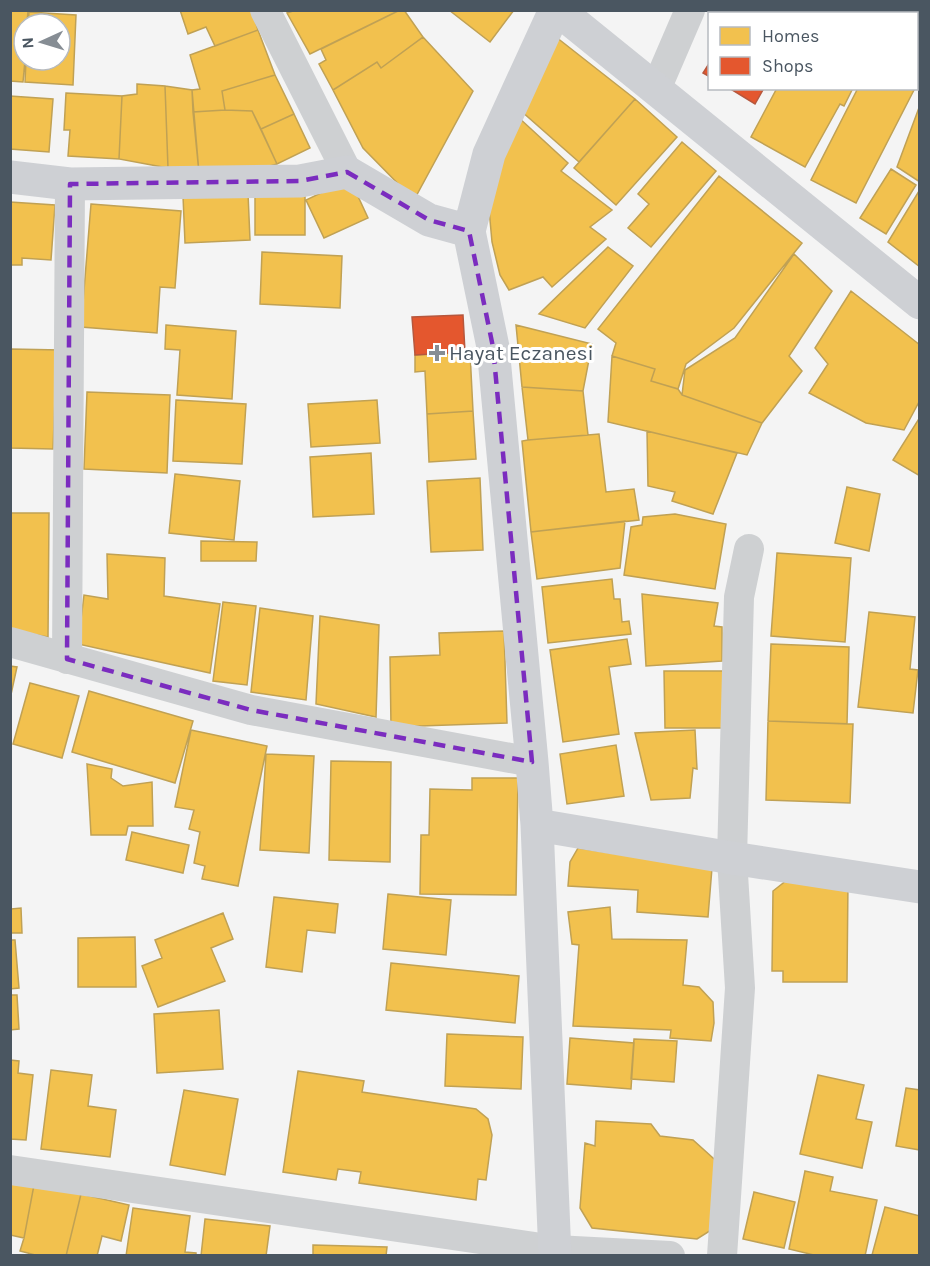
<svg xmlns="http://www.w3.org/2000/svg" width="930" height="1266" font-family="Karla,sans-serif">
	<rect width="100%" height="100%" fill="#f4f4f4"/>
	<path fill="#f2c14e" stroke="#c0a154" stroke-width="1.5" d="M10 10H28L27 24H24L25 60 23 82 10 81Z
		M180 10H252L258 30 215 46 206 27 188 34Z
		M296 10H400L310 54 287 13Z
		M400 10H404L423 37 381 68 377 62 333 90 319 64 326 60 321 49Z
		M449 10H514L490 42Z
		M898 10H920V81L916 86V14H896Z
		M29 12 76 15 73 85 25 82 26 60H60V24H28Z
		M258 30 275 75 222 91 225 110 193 112 192 90 200 89 190 55Z
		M423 37 473 91 414 200 363 148 333 90 377 62 381 68Z
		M556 37 635 99 579 162 520 110Z
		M275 75 294 114 261 129 252 111 225 110 222 91Z
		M137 84 165 86 168 168 119 159 122 96 137 94Z
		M165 86 192 90 199 173 168 168Z
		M777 88H853L844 106 840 104 805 167 751 137Z
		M858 88H915L856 203 811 180Z
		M66 93 122 96 119 159 68 156 70 130H64Z
		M10 96 53 99 49 152 10 149Z
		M635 99 677 137 616 205 574 168Z
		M920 105V182L897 167Z
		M225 110 252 111 277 164 259 169 199 173 193 112Z
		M294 114 310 148 277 164 261 129Z
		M518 117 568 163 561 171 612 210 590 227 606 239 552 287 543 277 509 290 500 275 492 242 489 209 502 147Z
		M682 142 716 171 651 247 628 228 649 204 638 194Z
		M891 169 916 185 886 234 860 218Z
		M719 176 802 243 734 328 686 364 678 389 651 381 655 369 612 356 616 343 598 329Z
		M350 179 368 218 324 238 306 200Z
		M255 190H305V235H255Z
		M919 191H920V267L888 242Z
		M248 193 250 240 185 243 183 196Z
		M10 202 55 205 51 260 22 258V265H10Z
		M91 204 181 211 175 288 160 287 157 333 81 327Z
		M608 247 633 266 585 328 539 314Z
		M262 252 342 256 340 308 260 304Z
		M794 254 832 291 789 356 802 371 762 423 682 395 685 370 735 338Z
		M851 291 920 345V400L904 430 866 423 809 393 828 364 815 348Z
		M166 325 236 331 232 399 177 395 180 350 165 349Z
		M516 325 592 344 583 391 522 387Z
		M10 349 61 350 55 398 53 449 10 448Z
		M470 352 473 411 427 414 425 371 415 372V355Z
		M612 356 655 369 651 381 678 389 682 395 762 423 747 455 608 422Z
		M522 387 583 391 588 435 528 440Z
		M87 392 170 395 167 473 84 469Z
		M176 400 246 404 242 464 173 461Z
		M377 400 380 443 311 447 308 404Z
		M473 411 476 459 429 462 427 414Z
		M920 417V476L893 460Z
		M647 431 737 453 713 514 672 501 675 492 648 486Z
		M599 434 606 492 634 489 639 520 531 532 522 441 528 440Z
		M371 453 374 514 313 517 310 457Z
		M175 474 240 481 234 540 169 533Z
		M480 478 483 550 431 552 427 481Z
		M847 487 880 494 869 551 835 543Z
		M10 513H49L48 637 10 630Z
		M675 514 726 524 715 589 624 575 631 527 642 525 643 517Z
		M625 521 620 568 537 579 531 532Z
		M201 541 257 542 256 561H201Z
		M777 553 851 558 845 642 771 636Z
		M107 554 165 558 164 596 220 604 210 673 78 644 84 595 108 599Z
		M612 579 614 599H620L622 622 629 621 631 634 548 643 542 587Z
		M642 594 718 603 714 626 722 627V661L646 666Z
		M223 602 256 606 247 685 213 681Z
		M260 608 313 616 306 700 251 692Z
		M869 612 915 617 910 669 918 670 913 713 858 707Z
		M320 616 379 625 376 717 316 704Z
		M504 631 507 723 391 727 390 657 440 655 439 633Z
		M627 639 631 664 609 667 619 734 563 742 550 650Z
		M771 644 849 647 847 724 768 721Z
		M10 666 17 667 10 699Z
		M664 671H723L724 728H665Z
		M30 683 79 696 62 758 13 744Z
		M89 691 193 721 175 783 72 752Z
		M768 721 853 724 850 803 766 800Z
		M191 730 267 746 238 886 202 879 205 866 194 863 200 832 189 829 194 810 175 807Z
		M695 730 697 769 693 768 690 798 651 800 635 733Z
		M616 745 624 796 567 804 560 754Z
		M266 754 314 756 309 853 260 850Z
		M331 761 391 762 390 862 329 860Z
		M87 764 112 769 111 778 123 786 152 782 153 826H128L126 835H91Z
		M472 778H518L516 895 420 894 421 835H429L430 789 472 790Z
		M132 832 189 845 183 873 126 860Z
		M578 848 712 868 708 917 637 912 638 890 568 886 570 862Z
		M787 880 848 881 847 982H783V971H772L773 891Z
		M388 894 451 900 446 955 383 949Z
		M274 897 338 904 335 933 307 930 302 972 266 967Z
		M10 900 11 909 21 908 22 933H10Z
		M610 907 612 939 687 940 683 985 699 987 713 1002 714 1023 711 1041 670 1038 671 1030 573 1026 579 945 572 944 568 912Z
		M223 913 233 939 211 948 225 981 158 1007 142 966 162 958 155 940Z
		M135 937 136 987H78V938Z
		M10 940H15L19 988 10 989Z
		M391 963 519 976 515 1023 386 1010Z
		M10 995H17L19 1029 10 1030Z
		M219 1010 223 1069 157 1073 154 1014Z
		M447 1034 523 1037 521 1089 445 1086Z
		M570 1038 634 1043 631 1089 567 1084Z
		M634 1039 677 1041 674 1082 631 1079Z
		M10 1060 19 1061 18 1073 33 1075 26 1140 10 1139Z
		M51 1070 92 1075 88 1106 116 1110 110 1157 41 1149Z
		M298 1071 364 1081 362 1092 476 1109 488 1119 492 1135 486 1180 478 1179 476 1200 359 1183 361 1172 338 1169 336 1180 283 1172Z
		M818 1075 864 1085 856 1119 872 1122 862 1168 800 1154Z
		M906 1088 920 1090V1150L896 1146Z
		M184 1090 238 1099 225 1175 170 1165Z
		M596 1121 651 1124 660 1136 693 1140 723 1167 716 1227 697 1239 592 1228 580 1208 585 1143 595 1146Z
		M805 1171 833 1177 830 1191 877 1200 865 1256H818L789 1249Z
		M10 1180 34 1185 24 1238 10 1235Z
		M34 1185 81 1194 66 1256H39L20 1251 24 1238Z
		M754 1192 795 1202 784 1248 743 1239Z
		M81 1194 129 1205 121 1241 102 1236 97 1256H66Z
		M885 1207 920 1216V1256L872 1255Z
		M133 1208 190 1216 185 1252 196 1253V1256H126Z
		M205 1219 270 1226 266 1256H201Z
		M313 1245 387 1247 386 1256H313Z"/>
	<path fill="#e4572e" stroke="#b6573d" stroke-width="1.5" d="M724 10H785L790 14H722Z
		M710 62V77L703 73Z
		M729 88H764L755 104Z
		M463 315 465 352 415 355 412 317Z"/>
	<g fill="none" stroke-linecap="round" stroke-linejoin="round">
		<path stroke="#ced0d2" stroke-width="30" d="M265 10 347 172
			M656 89 690 10
			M10 642 251 710 532 762
			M67 659 70 184
			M10 1170 555 1250 670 1256
			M722 1256 740 988 732 858 739 597 749 549"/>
		<path stroke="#ced0d4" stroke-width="33" d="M555 10 489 154 469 231 493 347 532 762 537 825 555 1256
			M558 10 920 303
			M10 177 70 184 300 181 347 172 429 220 469 231
			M537 825 732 858 920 887"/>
	</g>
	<path fill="none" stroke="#7b2cbf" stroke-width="4.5" stroke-dasharray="12 8" stroke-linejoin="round" d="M347 172 429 220 469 231 493 347 532 762 251 710 67 659 70 184 300 181Z"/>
	<path fill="#868d94" stroke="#fff" stroke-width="2" d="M434 344h6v6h6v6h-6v6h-6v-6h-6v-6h6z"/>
	<g text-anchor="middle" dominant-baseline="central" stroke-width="6" stroke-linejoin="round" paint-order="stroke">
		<g font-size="21" fill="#4a5661" stroke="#fff" text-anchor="start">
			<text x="449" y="353">Hayat Eczanesi</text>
		</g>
	</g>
	<rect width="930" height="1266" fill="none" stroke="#4a5661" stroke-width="24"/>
	<rect x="708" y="12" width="210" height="78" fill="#ffffff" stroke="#b7bbc0" stroke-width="1.5"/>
	<rect x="720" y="27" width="30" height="18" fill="#f2c14e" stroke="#b7bbc0" stroke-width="1.5"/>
	<text x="762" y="42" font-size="18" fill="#4a5661">Homes</text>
	<rect x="720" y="57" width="30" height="18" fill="#e4572e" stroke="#b7bbc0" stroke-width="1.5"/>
	<text x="762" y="72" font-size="18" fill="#4a5661">Shops</text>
	<g transform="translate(42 42) rotate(266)"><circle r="28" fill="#ffffff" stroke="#b7bbc0" stroke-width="1.5"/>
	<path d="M0-4.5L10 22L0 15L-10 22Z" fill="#868d94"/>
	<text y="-9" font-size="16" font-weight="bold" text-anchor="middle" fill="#4a5661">N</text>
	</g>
</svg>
